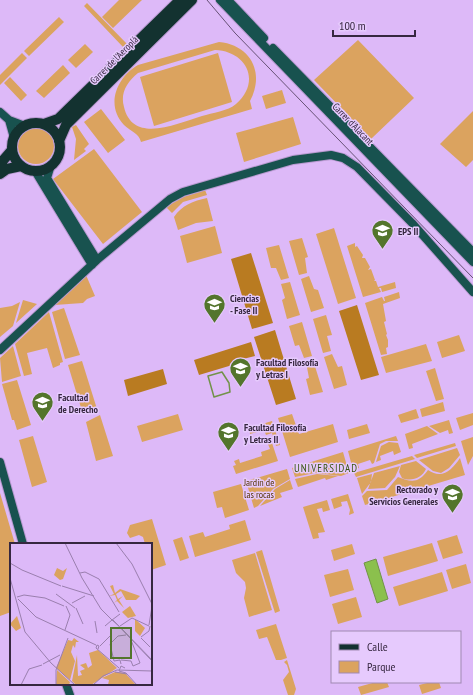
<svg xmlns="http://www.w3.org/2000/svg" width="473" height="695" font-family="'PT Sans Narrow',sans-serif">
	<rect width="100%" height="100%" fill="#ddb9f8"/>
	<path fill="#dba35f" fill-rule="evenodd" d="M119 0H142L113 28 102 17Z
		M87 3 127 44 123 47 84 6Z
		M59 17 64 22 29 56 24 51Z
		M358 40 414 98 371 139 314 80Z
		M219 42C251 45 265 73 250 101L252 109 141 142C139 133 131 132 124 125 105 105 117 77 138 65ZM215 50C246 51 262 81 236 104 228 111 212 113 202 116 178 123 133 145 124 107 120 93 127 82 138 73Z
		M85 44 93 52 76 68 68 60Z
		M22 53 27 58 0 85V75Z
		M218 53 232 102 154 126 140 77Z
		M63 65 70 73 44 98 36 91Z
		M10 77 27 95 21 101 4 83Z
		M282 90 286 103 266 109 262 96Z
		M101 109 125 140 108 153 84 122Z
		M473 111V160L466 167 440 144Z
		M293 117 301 144 244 162 236 133Z
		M76 125 89 144 84 149 86 151 74 160 76 139 72 127Z
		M18 146a18 18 0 1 1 36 0a18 18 0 1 1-36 0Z
		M94 149 142 212 103 244 53 179Z
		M205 190 207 195 183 202 172 213 166 207 183 197Z
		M207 198 213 221 196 223 178 230 174 217C182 205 193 201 207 198Z
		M215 226 222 253 187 263 180 236Z
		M334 228 356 298 338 304 316 234Z
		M302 238 308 257 305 258 307 273 299 275 289 241Z
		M355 243V247L357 246 363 255 362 258H365L370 267 368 270 371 269 375 280 374 281H376L378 287 395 282 396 288 382 292 381 288H379L381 292 363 297 347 246Z
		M279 245 289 278 281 280 276 268H271L266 248Z
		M86 275 95 296 87 299 83 303 54 305Z
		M309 276 314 289 318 290 324 308 311 312 301 279Z
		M290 282 300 315 287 319 282 300 285 298 281 284Z
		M399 292 400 298 383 304 386 321 384 322 387 334 386 335 388 340V347L386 348 387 354 381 355 365 303 382 297 384 301H385L384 297Z
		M23 300 37 304 16 323Z
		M20 302 13 326 0 337V308L12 306Z
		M64 308 80 355 65 359 52 312Z
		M49 312 63 362 60 363V365L53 368 47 348 27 353 32 374 24 376 15 344Z
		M326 315 332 335 327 336 331 351 323 353 313 319Z
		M302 322 312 356 304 358 299 345 295 346 289 326Z
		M459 335 465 351 442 358 437 342Z
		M426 344 432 361 386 373 381 357Z
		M13 346 21 376 2 382 0 358Z
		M332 354 338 367 342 366 347 385 334 389 324 357Z
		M313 360 323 392 310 395 306 379 309 378 306 362Z
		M82 361 97 409 93 410V408L82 411 68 365Z
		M435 368 444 399 436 401 426 371Z
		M17 380 31 425 17 430 14 420H12L2 384Z
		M443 402 445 411 422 417 420 409Z
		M416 409 419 418 401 423 398 415Z
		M473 413V425L460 430 456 418Z
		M178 414 183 430 142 442 137 426Z
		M292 414 299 434 333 424 338 442 290 457 278 418Z
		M100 415 113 456 96 461 86 422Z
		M449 420 453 433 449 434 448 430 440 433 429 426Z
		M272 421 280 445 276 446 272 433 266 435 264 430 250 434 249 428Z
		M367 424 370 433 349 439 347 430Z
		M427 426 438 434 412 444 413 448 409 449 405 434Z
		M33 436 47 482 32 487 19 440Z
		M396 436 398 441H386L380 444 374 463 372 464 370 460 358 464 359 468 353 470 348 451Z
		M473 437V456L468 465 461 441Z
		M389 442 398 443 401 452 394 455 393 451 380 456 381 460 376 462 381 446Z
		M272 443 278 461 236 474 233 466 236 465 234 461 239 459 240 463 262 456 261 452 270 449 268 444Z
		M455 443 456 446 417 458 414 455Z
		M457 448 460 455 449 468 441 473 433 471 419 460Z
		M343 452 349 473 341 476 315 473 295 477 292 468Z
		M412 456 415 459 356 477 354 473Z
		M460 458 465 475 365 505 362 496 367 491 387 490 398 477C411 482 418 484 428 470 442 480 452 470 460 458Z
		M416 461 426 469C422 478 411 482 402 478L399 472 401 465Z
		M400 466 395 477 385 488 368 489 374 473Z
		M287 469 290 479 273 489 258 506 254 508 246 481Z
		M317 474 338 476 326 480 325 478 298 487 295 479Z
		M372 474 371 482 362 494 357 478Z
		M290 480 293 489 280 493 282 497 260 506 275 489Z
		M241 484 249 510 225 518 222 507 217 508 213 492Z
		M0 493 15 544H11V612L0 616Z
		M348 494 354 513 349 515 350 510 347 501 341 502 342 506 334 509 331 499Z
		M327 500 330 510 323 512 322 508 317 509 325 532 318 533 319 538 313 539 303 507Z
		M152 519 166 565 151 570V544H145L143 537 139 535 130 538 127 533 130 525Z
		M245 520 251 540 195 557 189 536 203 532 205 537 230 529 229 525Z
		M457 535 463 553 443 559 437 541Z
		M182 537 189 558 180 561 173 540Z
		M432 543 438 561 388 576 383 557Z
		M352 544 355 554 334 561 331 550Z
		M262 550 280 611 275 613 256 552Z
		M255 553 272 610 249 617 244 598 246 588 245 582 236 573 232 560Z
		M466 564 471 583 452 589 446 570Z
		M348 569 354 590 330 597 324 575Z
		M442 572 448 591 399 606 393 587Z
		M356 597 362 617 338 624 332 604Z
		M276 624 287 658 281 660H276L267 637 259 639 256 630Z
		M287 660 296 689 294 695H288L283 680 289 672 287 665 284 662Z
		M376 682H387L389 687 361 695 358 687Z
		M431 682H439L441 688 422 694 419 685Z"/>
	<path fill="#b97b21" d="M251 253 273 323 252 329 231 259Z
		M357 305 379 375 361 380 339 311Z
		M275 330 296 399 276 405 254 337Z
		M251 342 255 356 239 360V363L199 375 194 360Z
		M163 369 167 384 128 396 124 380Z"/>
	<path fill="#8bc04d" stroke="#729249" d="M376 559 388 599 377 603 364 563Z"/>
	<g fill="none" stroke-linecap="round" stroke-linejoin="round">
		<path stroke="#729249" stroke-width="1.5" d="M222 372 229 383 230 392 214 397 208 376Z"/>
		<defs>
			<path id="secondary" d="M220 0 473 262
				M228 0 264 38
				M273 48 473 252
				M0 112 9 120 25 126
				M9 120 14 138
				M51 165 47 178 97 260
				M35 171 92 265
				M0 350 97 260 170 199 183 192 293 160 331 155 343 158 357 167 412 223 473 292
				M0 462 23 544
				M66 684 70 695"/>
			<path id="primary" d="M12 147a24 24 0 1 1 48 0a24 24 0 1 1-48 0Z
				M44 124 58 119 180 0
				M59 141 66 125 192 0
				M0 164 12 150
				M0 174 7 169 21 166"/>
		</defs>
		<use href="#secondary" stroke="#b899d0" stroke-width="10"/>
		<use href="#primary" stroke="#b899d0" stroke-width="12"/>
		<use href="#secondary" stroke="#18524f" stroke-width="8"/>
		<use href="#primary" stroke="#133230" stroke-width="10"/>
		<path stroke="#675276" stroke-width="1" d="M207 0 235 33 473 278"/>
	</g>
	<defs>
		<symbol id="university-pin" viewBox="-11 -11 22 30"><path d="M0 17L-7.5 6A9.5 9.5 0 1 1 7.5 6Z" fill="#53752c" stroke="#e6cafd"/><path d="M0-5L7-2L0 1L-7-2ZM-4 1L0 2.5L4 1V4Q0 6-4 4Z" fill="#fff"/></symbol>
	</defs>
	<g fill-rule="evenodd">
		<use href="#university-pin" x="370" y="218" width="25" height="34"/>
		<use href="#university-pin" x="202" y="292" width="25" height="34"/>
		<use href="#university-pin" x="228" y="356" width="25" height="34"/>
		<use href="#university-pin" x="30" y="390" width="25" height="34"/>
		<use href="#university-pin" x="216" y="420" width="25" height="34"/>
		<use href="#university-pin" x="440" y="482" width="25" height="34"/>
	</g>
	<g text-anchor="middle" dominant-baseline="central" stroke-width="3" stroke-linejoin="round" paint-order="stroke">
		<g font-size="10" fill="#362740" stroke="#e6cafd">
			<text transform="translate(114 60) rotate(-45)">Carrer de l'Aeroplà</text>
			<text transform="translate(353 124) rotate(46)">Carrer d'Alacant</text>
		</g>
		<g font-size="10" font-weight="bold" fill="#362740" stroke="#e6cafd" text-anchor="start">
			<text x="398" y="231">EPS II</text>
			<text x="230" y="298">Ciencias<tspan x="230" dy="12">- Fase II</tspan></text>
			<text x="256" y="362">Facultad Filosofía<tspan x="256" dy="12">y Letras I</tspan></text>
			<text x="58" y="397">Facultad<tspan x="58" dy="12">de Derecho</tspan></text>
			<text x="244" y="427">Facultad Filosofía<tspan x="244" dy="12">y Letras II</tspan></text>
			<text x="438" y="489" text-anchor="end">Rectorado y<tspan x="438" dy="12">Servicios Generales</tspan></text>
		</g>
		<g font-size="10" fill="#543303" stroke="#e6cafd">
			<text x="259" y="482">Jardín de<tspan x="259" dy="12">las rocas</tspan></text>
		</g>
		<g font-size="11" letter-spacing="1" fill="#385611" stroke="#e6cafd">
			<text x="326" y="468">UNIVERSIDAD</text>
		</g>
	</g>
	<g transform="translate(10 543)">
		<rect width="142" height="142" fill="#ddb9f8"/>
		<path d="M47 25 53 28 57 25 53 36 50 37 44 32ZM103 42 105 50 110 46 130 53 126 57H116L111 48 106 51 108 56 113 53 109 57 114 65 107 58 104 60 107 57 105 52 99 53 104 51 100 43ZM120 63 126 73 118 75 112 69ZM7 73 11 85 6 88 0 81ZM125 76 135 85 130 93 125 88ZM64 95 69 99H66L65 105 63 102 61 109 65 118 60 137 46 125 58 97 62 98ZM88 107 107 125 81 142H66L62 138 67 112 68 133 72 132 70 128 75 126 70 122 76 120 78 125 82 122 79 110ZM47 127 60 139 59 142H46ZM105 129 115 130 126 142H98L99 137 92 135Z" fill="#dba35f"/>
		<path fill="none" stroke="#9a7fae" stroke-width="1" d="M55 0 72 35 91 66 102 77 110 71M106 0 122 21 142 61M0 20 12 27M12 27 51 43M70 30 75 29 89 36 109 69M0 35 15 89 41 120 65 142M52 43 84 53M46 51 65 65M7 54 14 52 35 55 54 63M8 56 26 74 86 102M62 60 75 53M66 65 73 81M103 77 142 118M85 78 87 90M139 82 142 63M95 83 102 77 109 83M110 83 122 75 139 83M110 84 142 117M55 87 60 72 56 63M131 94 139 88 140 83M131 95 140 104M90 103 101 92M88 106 89 103 87 102 86 105 109 125M111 117 121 118 123 123 130 120 121 97M33 121 50 112M111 121 110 117 104 118 100 101 108 93 116 92M115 125 111 123 109 128 116 130 127 142M105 129 117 131M11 142 19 126 32 122M46 142V127L58 95M83 142 93 133 107 127 142 128"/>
		<path fill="#53752c" fill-opacity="0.15" stroke="#53752c" stroke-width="2" d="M101 85H121V115H101Z"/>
		<rect width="142" height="142" fill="none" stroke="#362740" stroke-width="2"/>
	</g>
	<rect x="331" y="631" width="130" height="52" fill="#e6cafd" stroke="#a089b1"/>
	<rect x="339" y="644" width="20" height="6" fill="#133230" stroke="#a089b1"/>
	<text x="367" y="651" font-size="12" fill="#362740">Calle</text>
	<rect x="339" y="661" width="20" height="12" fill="#dba35f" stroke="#a089b1"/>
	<text x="367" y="671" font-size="12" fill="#362740">Parque</text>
	<path d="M333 30v6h82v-6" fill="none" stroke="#362740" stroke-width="2"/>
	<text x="339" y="30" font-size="12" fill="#362740" stroke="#e6cafd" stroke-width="3" paint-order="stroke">100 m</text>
</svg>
